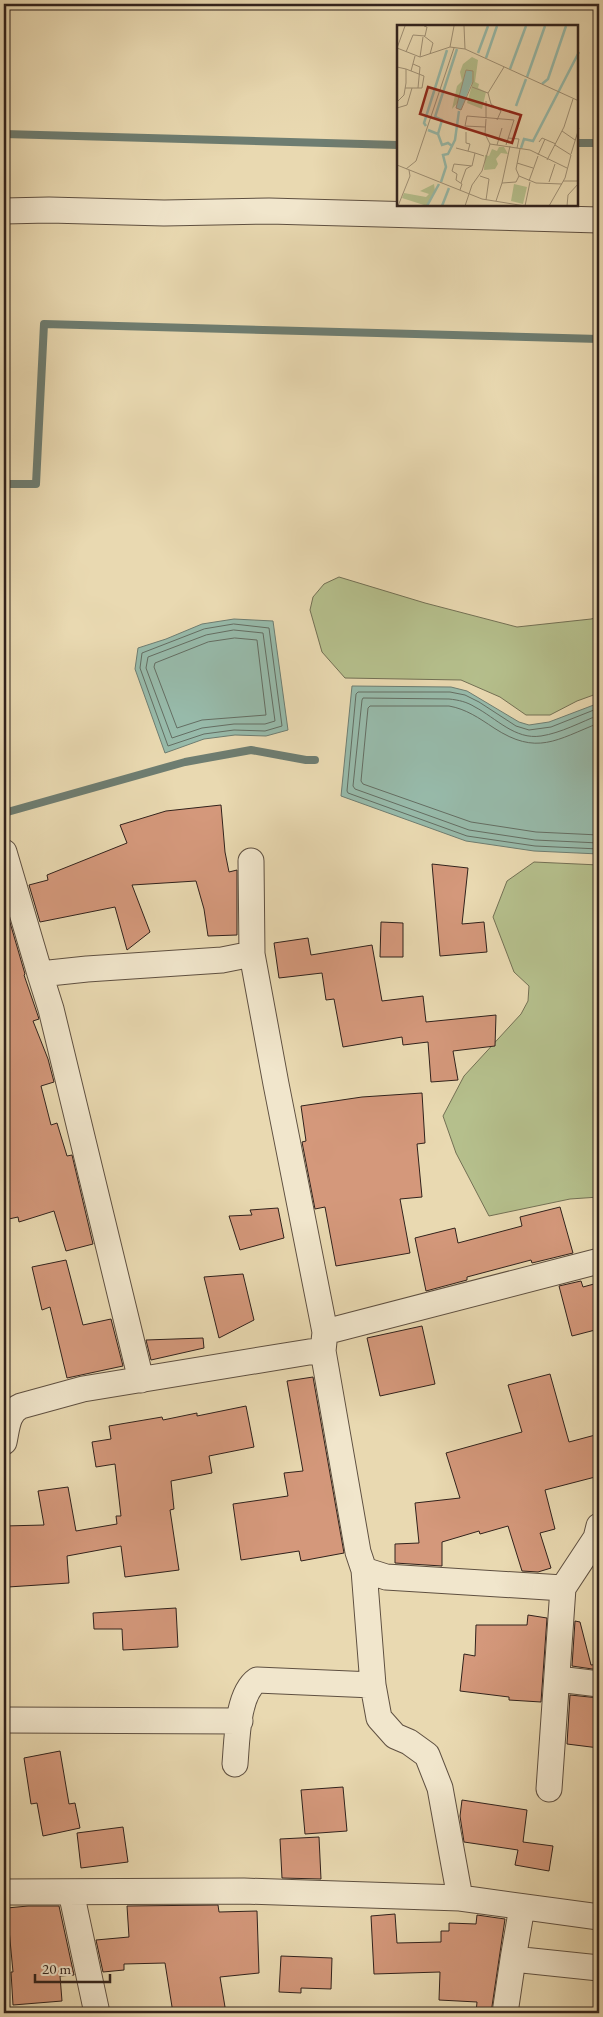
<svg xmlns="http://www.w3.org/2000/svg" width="603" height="2017" font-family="'EB Garamond',serif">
	<rect width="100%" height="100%" fill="#e9d9b1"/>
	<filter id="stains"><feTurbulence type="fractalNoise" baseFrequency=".004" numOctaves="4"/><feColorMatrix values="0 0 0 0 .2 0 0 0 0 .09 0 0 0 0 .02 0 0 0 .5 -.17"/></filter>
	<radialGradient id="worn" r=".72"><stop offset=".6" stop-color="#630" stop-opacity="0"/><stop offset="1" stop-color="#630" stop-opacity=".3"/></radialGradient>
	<path fill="#b5bf8c" stroke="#737054" d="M339 577 425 603 517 627 591 619 599 617V693L577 701 550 715H526L500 697 461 680 345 678 322 652 310 610 313 597 324 584Z
		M534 862 599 865V1197L570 1199 489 1216 456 1153 443 1116 464 1076 521 1014 528 1001 529 986 514 972 493 917 507 881Z"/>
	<path fill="#97baaa" stroke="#6e7d71" d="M234 619 273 621 288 730 266 736 235 735 204 739 165 753 135 669 138 648 166 639 202 624Z
		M352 686 451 687 467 691 519 722 529 725 549 722 599 703V854L534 851 466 841 341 796Z"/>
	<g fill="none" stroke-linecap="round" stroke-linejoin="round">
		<path stroke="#646e63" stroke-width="1" d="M234 624 269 628 282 726 265 731 234 730 204 734 168 746 140 668 142 653 204 629Z
			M234 630 263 633 275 721 265 724H234L202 728 172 738 146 668 148 657 206 635Z
			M235 638 257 640 266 715 202 720 177 728 154 667 155 663 208 642Z
			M599 708 551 727 529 730 516 726 479 702 465 695 450 692H358L356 694 347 791 348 793 467 836 535 846 599 849
			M599 715C581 722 561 733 541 736 515 740 496 718 475 707 467 702 459 700 449 699L363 698 362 700 353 786 355 789 469 830 535 840 599 843
			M599 723C556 740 537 756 494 728 479 718 466 709 449 706H370L368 708 361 781 363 784 471 822 536 832 599 835"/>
		<path stroke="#6e7d71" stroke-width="8" d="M4 134 398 145
			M577 143H599
			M4 484H36L44 324 599 339
			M4 813 185 762 251 750 306 760H315"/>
	</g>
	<path fill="#d4987b" stroke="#31221c" d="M221 805 225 852 229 872 237 870V935L208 936 204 909 196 881 132 885 150 932 127 950 115 907 40 922 29 885 48 880 47 875 127 843 120 825 166 811Z
		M432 864 468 868 462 924 484 922 487 952 440 956Z
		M4 902 25 974 24 975 37 1013 39 1019 33 1021 48 1059 54 1082 41 1086 51 1125 57 1123 67 1156 72 1155 93 1244 66 1251 54 1211 19 1222 18 1217 4 1220Z
		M381 922 403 923V957H380Z
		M308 938 311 955 372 945 382 1001 423 996 426 1022 496 1015 495 1046 453 1051 458 1080 431 1082 428 1042 403 1045 402 1037 343 1047 334 999 326 1000 322 973 279 978 274 943Z
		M422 1093 425 1143 417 1144 422 1197 400 1199 410 1253 336 1266 325 1207 315 1209 302 1142 306 1141 301 1106 362 1097Z
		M560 1207 573 1253 532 1263 531 1260 467 1277V1280L426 1291 415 1238 455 1228 458 1243 522 1226 520 1217Z
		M278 1208 284 1238 240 1250 229 1216 252 1215 250 1210Z
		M66 1260 83 1325 111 1319 123 1366 67 1378 50 1307 42 1310 32 1267Z
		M243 1274 254 1320 219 1338 204 1277Z
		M581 1281 583 1287 594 1284 599 1302V1329L572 1336 559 1286Z
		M422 1326 435 1384 380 1396 367 1338Z
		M203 1338 204 1348 151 1360 146 1340Z
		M550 1374 569 1442 599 1434V1476L545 1490 555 1529 540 1533 551 1568 538 1572 522 1571 508 1526 480 1534 479 1531 442 1542V1566L395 1563V1544L419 1543 415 1503 460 1498 446 1453 522 1432 508 1385Z
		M313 1377 344 1553 301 1561 299 1551 241 1560 233 1504 288 1496 284 1473 303 1471 287 1381Z
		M246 1406 254 1447 209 1456 212 1473 171 1481 174 1509 170 1510 179 1570 125 1577 121 1546 67 1556 69 1583 8 1587 4 1555V1526L44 1525 38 1491 68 1487 76 1531 117 1524 116 1516H121L115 1464 96 1467 92 1442 111 1439 109 1426 162 1417 163 1420 197 1413V1416Z
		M176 1608 178 1647 123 1650 122 1629H94L93 1613Z
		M528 1615 547 1618 541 1702 509 1700V1697L460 1691 464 1654 475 1656 476 1625H527Z
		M575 1621 580 1622 591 1665 599 1664V1670L572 1666Z
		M570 1695 599 1698V1748L567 1744Z
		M60 1751 69 1804 75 1803 80 1828 43 1836 37 1803 31 1804 24 1758Z
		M343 1787 347 1831 305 1834 301 1790Z
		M462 1800 527 1810 523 1842 553 1846 549 1871 515 1865 518 1850 464 1842 460 1816Z
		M123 1827 128 1862 81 1868 77 1833Z
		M319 1837 321 1879 282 1878 280 1839Z
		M218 1905 219 1912 257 1911 259 1973 220 1977 226 2013H173L165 1963 124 1964V1970L103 1972 96 1940 129 1937 127 1906Z
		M28 1906H59L74 1975 60 1976 62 2001 13 2005 11 1972H13L7 1908Z
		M395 1914 397 1943 441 1942V1931H449V1923L476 1924 477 1915 505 1919 491 2013H476L477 2002 439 2000 440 1972 374 1974 371 1916Z
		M281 1956 332 1958 331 1989 301 1988V1993L279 1992Z"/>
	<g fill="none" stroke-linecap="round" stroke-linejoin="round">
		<defs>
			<path id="minor" d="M4 211 49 210 164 213 269 211 599 220
				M4 852 40 974
				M251 861 252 954
				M325 1332 599 1261
				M4 1442C7 1429 7 1412 21 1406L83 1389 309 1352 323 1351
				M364 1570 386 1577 563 1588 596 1538 599 1526
				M558 1679 599 1684
				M4 1720 240 1721
				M235 1764C237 1741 237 1694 257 1680L373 1685
				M549 1789 563 1588
				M4 1892 244 1891 460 1898 440 1788 427 1755 409 1742 395 1736 379 1718 373 1685 364 1570 358 1552 323 1351 325 1332 276 1084 252 954 222 960 87 969 40 974 51 1009 141 1380
				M71 1892 97 2013
				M460 1898 599 1917
				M522 1907 513 1959 599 1968
				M505 2013 513 1959"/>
		</defs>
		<use href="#minor" stroke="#5f5041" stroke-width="27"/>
		<use href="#minor" stroke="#f1e6cc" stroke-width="25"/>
	</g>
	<g transform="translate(397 25)">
		<rect width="181" height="181" fill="#e9d9b1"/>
		<path d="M75 32 81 35 78 57 82 59 81 63 89 67 85 84 70 78 75 60 69 45 63 75 55 84 60 61 65 56 63 47 66 39ZM102 122H107L111 129 104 128 99 134 101 139 98 144 87 145 88 130 92 131 95 124 100 126ZM37 159 38 166 30 181 5 173 7 168 29 172 32 169 23 166ZM117 159 130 162 126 179 114 176Z" fill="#b5bf8c"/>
		<path d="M69 46H75V57L64 85 59 83Z" fill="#97baaa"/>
		<path fill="none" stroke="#97baaa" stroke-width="2.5" d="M81 28 91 1M89 33 100 1M113 44 129 1M130 52 148 1M145 59 151 54 169 1M119 81 129 54M29 101 27 98 50 25M31 105 41 109 45 120 51 118 55 121M41 109 45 95 38 92 60 24M124 123 127 114 136 116 182 27M44 157 49 142 46 130 51 129 58 115 62 86M30 181 42 159M45 181 52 163"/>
		<path fill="none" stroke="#9f9075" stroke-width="1" d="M67 1 68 24M27 11 36 18 33 29M53 22 57 1M0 23 23 32 53 22 68 24 182 76M0 23 8 1M9 27 16 10 28 11 30 2 27 1M23 32 26 12M16 39 23 42 21 63M0 42 9 44V58L7 70 0 77M69 45 76 46V57L64 85 59 83ZM14 46 18 31M75 62 91 68M8 63H25L27 51 9 44M0 83 10 80 15 63M89 93V76M100 95 104 86 94 79 91 68 107 42M88 102 68 101 70 91 117 95 109 120M165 106 178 115M69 107V118L73 119 71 126M111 113 122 114 120 123M142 117 145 113 159 119M93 119 133 125 170 143M100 120 105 103M59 123 78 128M174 129 182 103M141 130 148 114M150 135 167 102 176 74M120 138 136 143M0 140 85 174 128 181M9 144 19 136 57 23M83 151 92 154 89 175M122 151 119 144 123 124M132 156 141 131M166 156H182M152 157 158 139M64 158 69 144 74 141M105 158 113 121M63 165 65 159 59 155 60 149 55 146 57 139 75 141 78 128 87 131M99 176 105 158 119 157 122 151 139 158 165 159M1 181 13 151 12 145M68 181 75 160 85 146 93 119 88 109 89 94M128 181 133 157M152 181 168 153 174 130 158 120M170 181 171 170 182 158"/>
		<path fill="#8f2418" fill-opacity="0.15" stroke="#8f2418" stroke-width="2.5" d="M31 62 124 90 115 118 23 89Z"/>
		<rect width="181" height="181" fill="none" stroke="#31221c" stroke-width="2.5"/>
	</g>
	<rect width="603" height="2017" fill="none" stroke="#e9d9b1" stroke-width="20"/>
	<rect x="5" y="5" width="593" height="2007" fill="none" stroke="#31221c" stroke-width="2.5"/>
	<rect x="10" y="10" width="583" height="1997" fill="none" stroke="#31221c"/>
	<path d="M35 1974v8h75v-8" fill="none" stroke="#31221c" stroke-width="2.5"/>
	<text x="42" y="1974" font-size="15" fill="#31221c" stroke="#f1e6cc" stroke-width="4" paint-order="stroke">20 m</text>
	<rect width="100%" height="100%" filter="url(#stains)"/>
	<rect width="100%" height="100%" fill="url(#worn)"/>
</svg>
